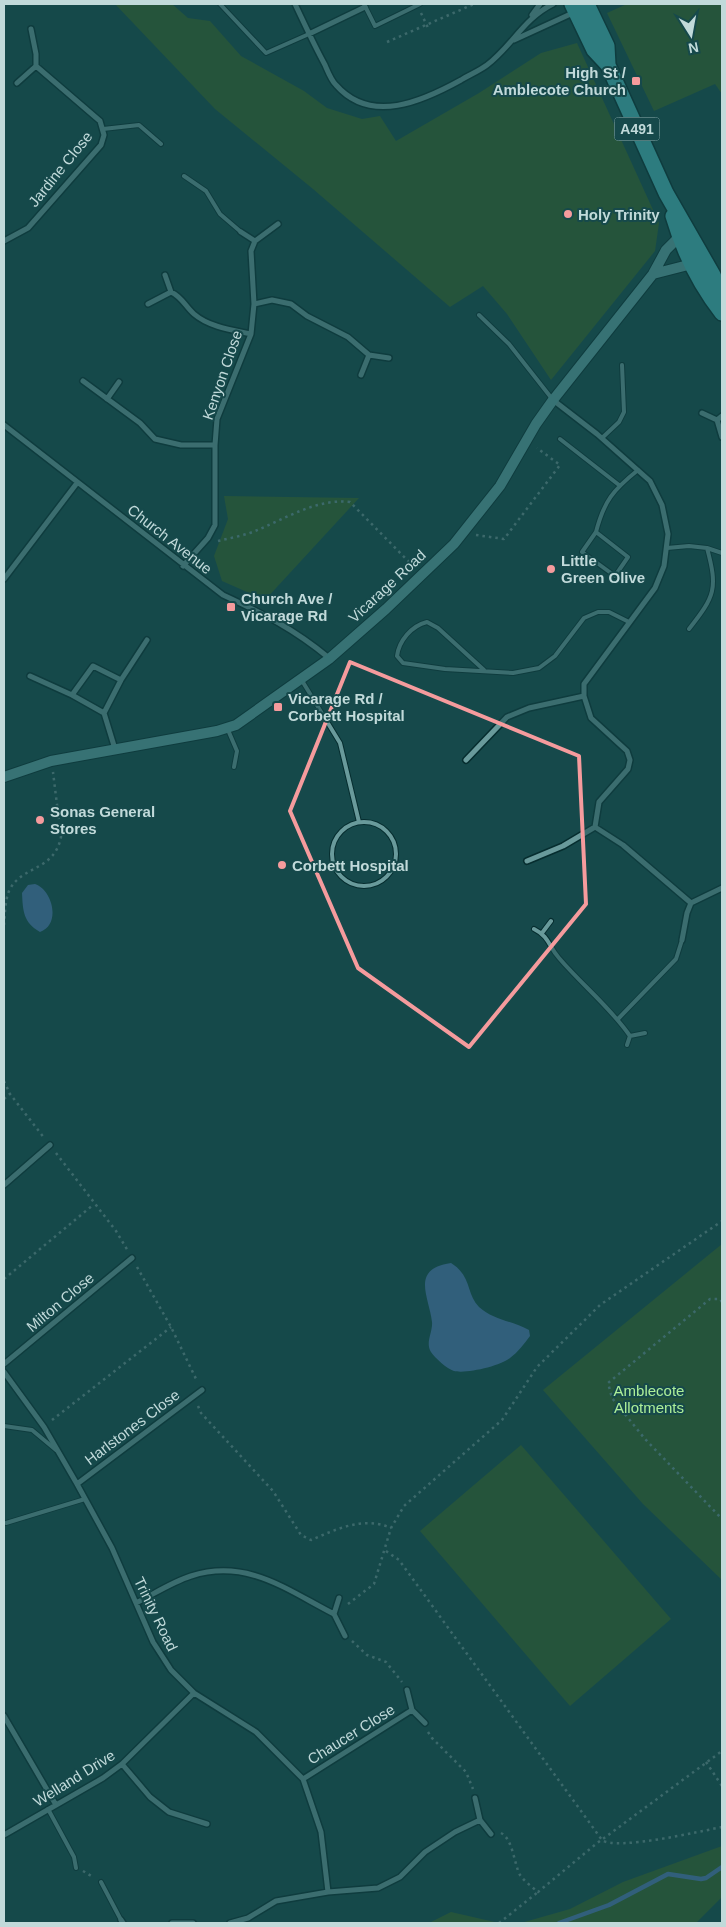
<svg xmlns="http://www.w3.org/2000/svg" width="726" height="1927" font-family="Arial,sans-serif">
	<rect width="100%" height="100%" fill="#16494b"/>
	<path fill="#386229" d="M115 4H172L188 18 210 21 241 56 304 91 327 108 362 119 380 116 396 141 479 93 541 53 577 43 659 223 655 251 551 380 507 314 483 286 450 307 313 189 215 109Z
		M627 4H722V94L715 84 654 111 607 13Z
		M224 496 359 498 265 600 222 581 214 556 228 519Z
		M722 1244V1580L643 1504 543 1390Z
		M521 1445 671 1619 570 1706 420 1531Z
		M722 1846V1897L696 1923H521L570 1909 623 1882Z
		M451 1912 499 1923H429Z"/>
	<path fill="#537bb6" d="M35 884C53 890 61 925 40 932 23 922 23 911 22 893L28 885Z
		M451 1263C472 1276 466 1294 479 1307 493 1320 513 1321 529 1330L530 1336C524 1344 518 1352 510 1358 500 1366 466 1374 454 1371 447 1369 435 1358 431 1352 425 1343 433 1332 432 1322 429 1296 410 1269 451 1263Z"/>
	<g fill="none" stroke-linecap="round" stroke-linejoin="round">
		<path stroke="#537bb6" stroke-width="4.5" d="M559 1923 609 1905 668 1874 701 1879 706 1878 722 1867"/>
		<defs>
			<path id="lane" d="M220 4 266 53 309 34
				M364 4 375 26 420 4
				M103 129 139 125 161 144
				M184 176 206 191 220 214 241 232
				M479 315 509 344 553 400
				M602 438 619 422 624 412 622 365
				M560 439 619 485
				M596 532 582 552 615 576 628 557 596 532C604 501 613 490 638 470
				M667 548 689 546 707 548C718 589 715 596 689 629
				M707 548 722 553
				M484 670 438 628 427 622C411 626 399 641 397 656L403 663 445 669 513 673 539 668 555 656 584 618 598 612H609L629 622
				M301 679 340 743 359 822
				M228 730 237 751 234 767
				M332 854a32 32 0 1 1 64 0a32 32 0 1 1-64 0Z
				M534 929C550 937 548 946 559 958 582 985 610 1007 630 1036
				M542 933 551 921
				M618 1019 676 959 682 940
				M627 1045 630 1036 645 1033
				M4 1426 32 1430 56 1450
				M6 1523 85 1499
				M48 1809 74 1857 76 1868
				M101 1882 121 1920"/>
			<path id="street" d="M295 4C305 25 314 45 325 65 328 72 331 80 336 85 371 125 423 101 461 80 469 75 479 71 487 65 513 45 523 19 553 4
				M532 15 540 4
				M309 34 365 7
				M514 40 575 12
				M17 83 36 66V54L31 29
				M241 232 255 241
				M4 241 28 228 101 145 104 135 100 121 36 66
				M171 292C182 297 185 306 194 314 209 327 232 330 251 334
				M148 304 171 292 165 275
				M254 304 272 300 291 304 307 316 348 337 369 355
				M361 375 369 355 389 358
				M83 381 140 423 155 439 181 445H215
				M107 399 119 382
				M553 400 597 434 650 481 662 505 668 534 664 566 655 588 584 684V696L591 718 627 751 630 760 628 769 599 802 595 827 623 845 691 903 687 913 682 940
				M702 413 717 420 722 416
				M717 420 722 437
				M4 425 223 595C264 614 294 629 329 658
				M183 566 208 538 215 525V445L217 419 251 334 254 304 251 251 255 241 278 224
				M4 579 77 483
				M30 676 72 695 104 713 115 749
				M72 695 93 666 121 680
				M104 713 121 680 147 640
				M466 760 507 717 529 708 584 696
				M527 861 563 846 595 827
				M691 903 722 888
				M4 1185 50 1145
				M4 1364 132 1258
				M4 1372 44 1427 77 1484 112 1548 153 1642 171 1670 194 1693 256 1732 303 1779 321 1832 328 1892
				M77 1484 202 1390
				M339 1598 334 1614 345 1636
				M136 1603C154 1594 172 1582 191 1576 247 1558 287 1590 334 1614
				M407 1690 412 1710 425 1723
				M4 1716 56 1805
				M122 1764 150 1797 169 1812 207 1824
				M303 1779 412 1710
				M475 1798 480 1820 491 1834
				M4 1835 103 1778 122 1764 194 1693
				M121 1920 123 1923
				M172 1923H193
				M230 1923 248 1918 276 1901 328 1892 378 1888 400 1877 425 1852 455 1832 480 1820"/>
			<path id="secondary" d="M653 274 696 263
				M4 777 51 761 217 731 236 725 329 659 386 609 454 544 500 486 536 424 553 400 653 274 666 250 682 234"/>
			<path id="highway" d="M572 4 594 50 608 65 666 193 713 275 722 296
				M587 4 607 46 608 65
				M673 216C683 250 700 285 722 313"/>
		</defs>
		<use href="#lane" stroke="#062d2f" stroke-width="6"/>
		<use href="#street" stroke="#062d2f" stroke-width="8"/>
		<use href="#secondary" stroke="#062d2f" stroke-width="12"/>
		<use href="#highway" stroke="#062d2f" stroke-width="18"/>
		<path stroke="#6b9192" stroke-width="2.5" stroke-dasharray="2.5 4" stroke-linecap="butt" d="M421 13 429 30
			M387 42 474 4
			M476 535 504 539 560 465 537 448
			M218 541C230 538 243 536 255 531 285 519 317 498 350 502L413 566
			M4 925C5 914 5 901 9 891 21 865 54 872 61 837L53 772
			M4 1081 10 1094 45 1139
			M4 1099 10 1094
			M56 1153 116 1231 128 1251
			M137 1267 171 1327 197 1381
			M4 1279 93 1205
			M722 1302 720 1299H710L608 1383 612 1398 645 1439 722 1519
			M198 1406 201 1413 273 1491 301 1535 311 1540C337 1529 363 1516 391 1528
			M52 1420 171 1327
			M386 1551 399 1560 602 1840C616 1851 702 1831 722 1827
			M348 1604 374 1584 391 1528 404 1506 502 1420 537 1367 600 1305 722 1221
			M352 1641 367 1655 386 1662 402 1682
			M428 1732 432 1738 466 1772 473 1789
			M706 1762 722 1786
			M501 1833C513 1839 514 1864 520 1875 524 1881 532 1887 538 1892L596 1844 722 1751
			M83 1871 93 1877
			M499 1923 538 1892"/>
		<use href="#lane" stroke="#699a9b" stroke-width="4"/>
		<use href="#street" stroke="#699a9b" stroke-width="5"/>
		<use href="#secondary" stroke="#5fa4a6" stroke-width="10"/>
		<use href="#highway" stroke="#49bbbf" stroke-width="15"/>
	</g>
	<path d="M0 0H726V1927H0ZM350 662 579 756 586 904 469 1047 358 968 290 811Z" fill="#16494b" fill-opacity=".55" fill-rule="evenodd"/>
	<path fill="none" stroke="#f59b9d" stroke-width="4" stroke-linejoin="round" d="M350 662 579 756 586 904 469 1047 358 968 290 811Z"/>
	<g fill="#f59b9d" stroke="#16494b" stroke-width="2">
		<rect x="631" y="76" width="10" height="10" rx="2.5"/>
		<circle cx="568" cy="214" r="5"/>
		<circle cx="551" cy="569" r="5"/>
		<rect x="226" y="602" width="10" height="10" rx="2.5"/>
		<rect x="273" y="702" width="10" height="10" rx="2.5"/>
		<circle cx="40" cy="820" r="5"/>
		<circle cx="282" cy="865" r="5"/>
	</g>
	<g text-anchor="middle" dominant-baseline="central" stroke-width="4" stroke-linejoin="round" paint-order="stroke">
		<rect fill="#16494b" stroke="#8eaeaf" stroke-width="1" x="614.5" y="117.5" width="45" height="23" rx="4"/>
		<g font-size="14" font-weight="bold" fill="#c1dada">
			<text x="637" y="129">A491</text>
		</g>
		<g font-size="15" font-weight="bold" fill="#c1dada" stroke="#16494b" text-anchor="start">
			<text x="626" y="72" text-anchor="end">High St /<tspan x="626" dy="17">Amblecote Church</tspan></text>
			<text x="578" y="214">Holy Trinity</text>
			<text x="561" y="560">Little<tspan x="561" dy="17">Green Olive</tspan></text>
			<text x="241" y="598">Church Ave /<tspan x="241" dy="17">Vicarage Rd</tspan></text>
			<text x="288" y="698">Vicarage Rd /<tspan x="288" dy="17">Corbett Hospital</tspan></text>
			<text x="50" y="811">Sonas General<tspan x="50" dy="17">Stores</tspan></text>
			<text x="292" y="865">Corbett Hospital</text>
		</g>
		<g font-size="15" fill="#c1dada" stroke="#16494b">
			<text transform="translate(60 169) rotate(-51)">Jardine Close</text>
			<text transform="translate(222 375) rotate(-71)">Kenyon Close</text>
			<text transform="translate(170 539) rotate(38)">Church Avenue</text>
			<text transform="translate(387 586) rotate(-43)">Vicarage Road</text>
			<text transform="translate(60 1302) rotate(-40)">Milton Close</text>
			<text transform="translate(132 1427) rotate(-37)">Harlstones Close</text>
			<text transform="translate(156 1614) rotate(64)">Trinity Road</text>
			<text transform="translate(351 1734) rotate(-32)">Chaucer Close</text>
			<text transform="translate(74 1778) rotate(-32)">Welland Drive</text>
		</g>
		<g font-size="15" fill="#adee98" stroke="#16494b">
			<text x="649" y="1390">Amblecote<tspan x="649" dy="17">Allotments</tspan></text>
		</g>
	</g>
	<rect width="726" height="1927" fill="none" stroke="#c1dada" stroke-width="10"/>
	<g transform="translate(691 35) rotate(169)" stroke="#16494b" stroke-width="4" paint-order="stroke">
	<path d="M0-4L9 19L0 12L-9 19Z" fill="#c1dada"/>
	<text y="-8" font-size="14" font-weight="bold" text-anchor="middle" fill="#c1dada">N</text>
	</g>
</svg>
